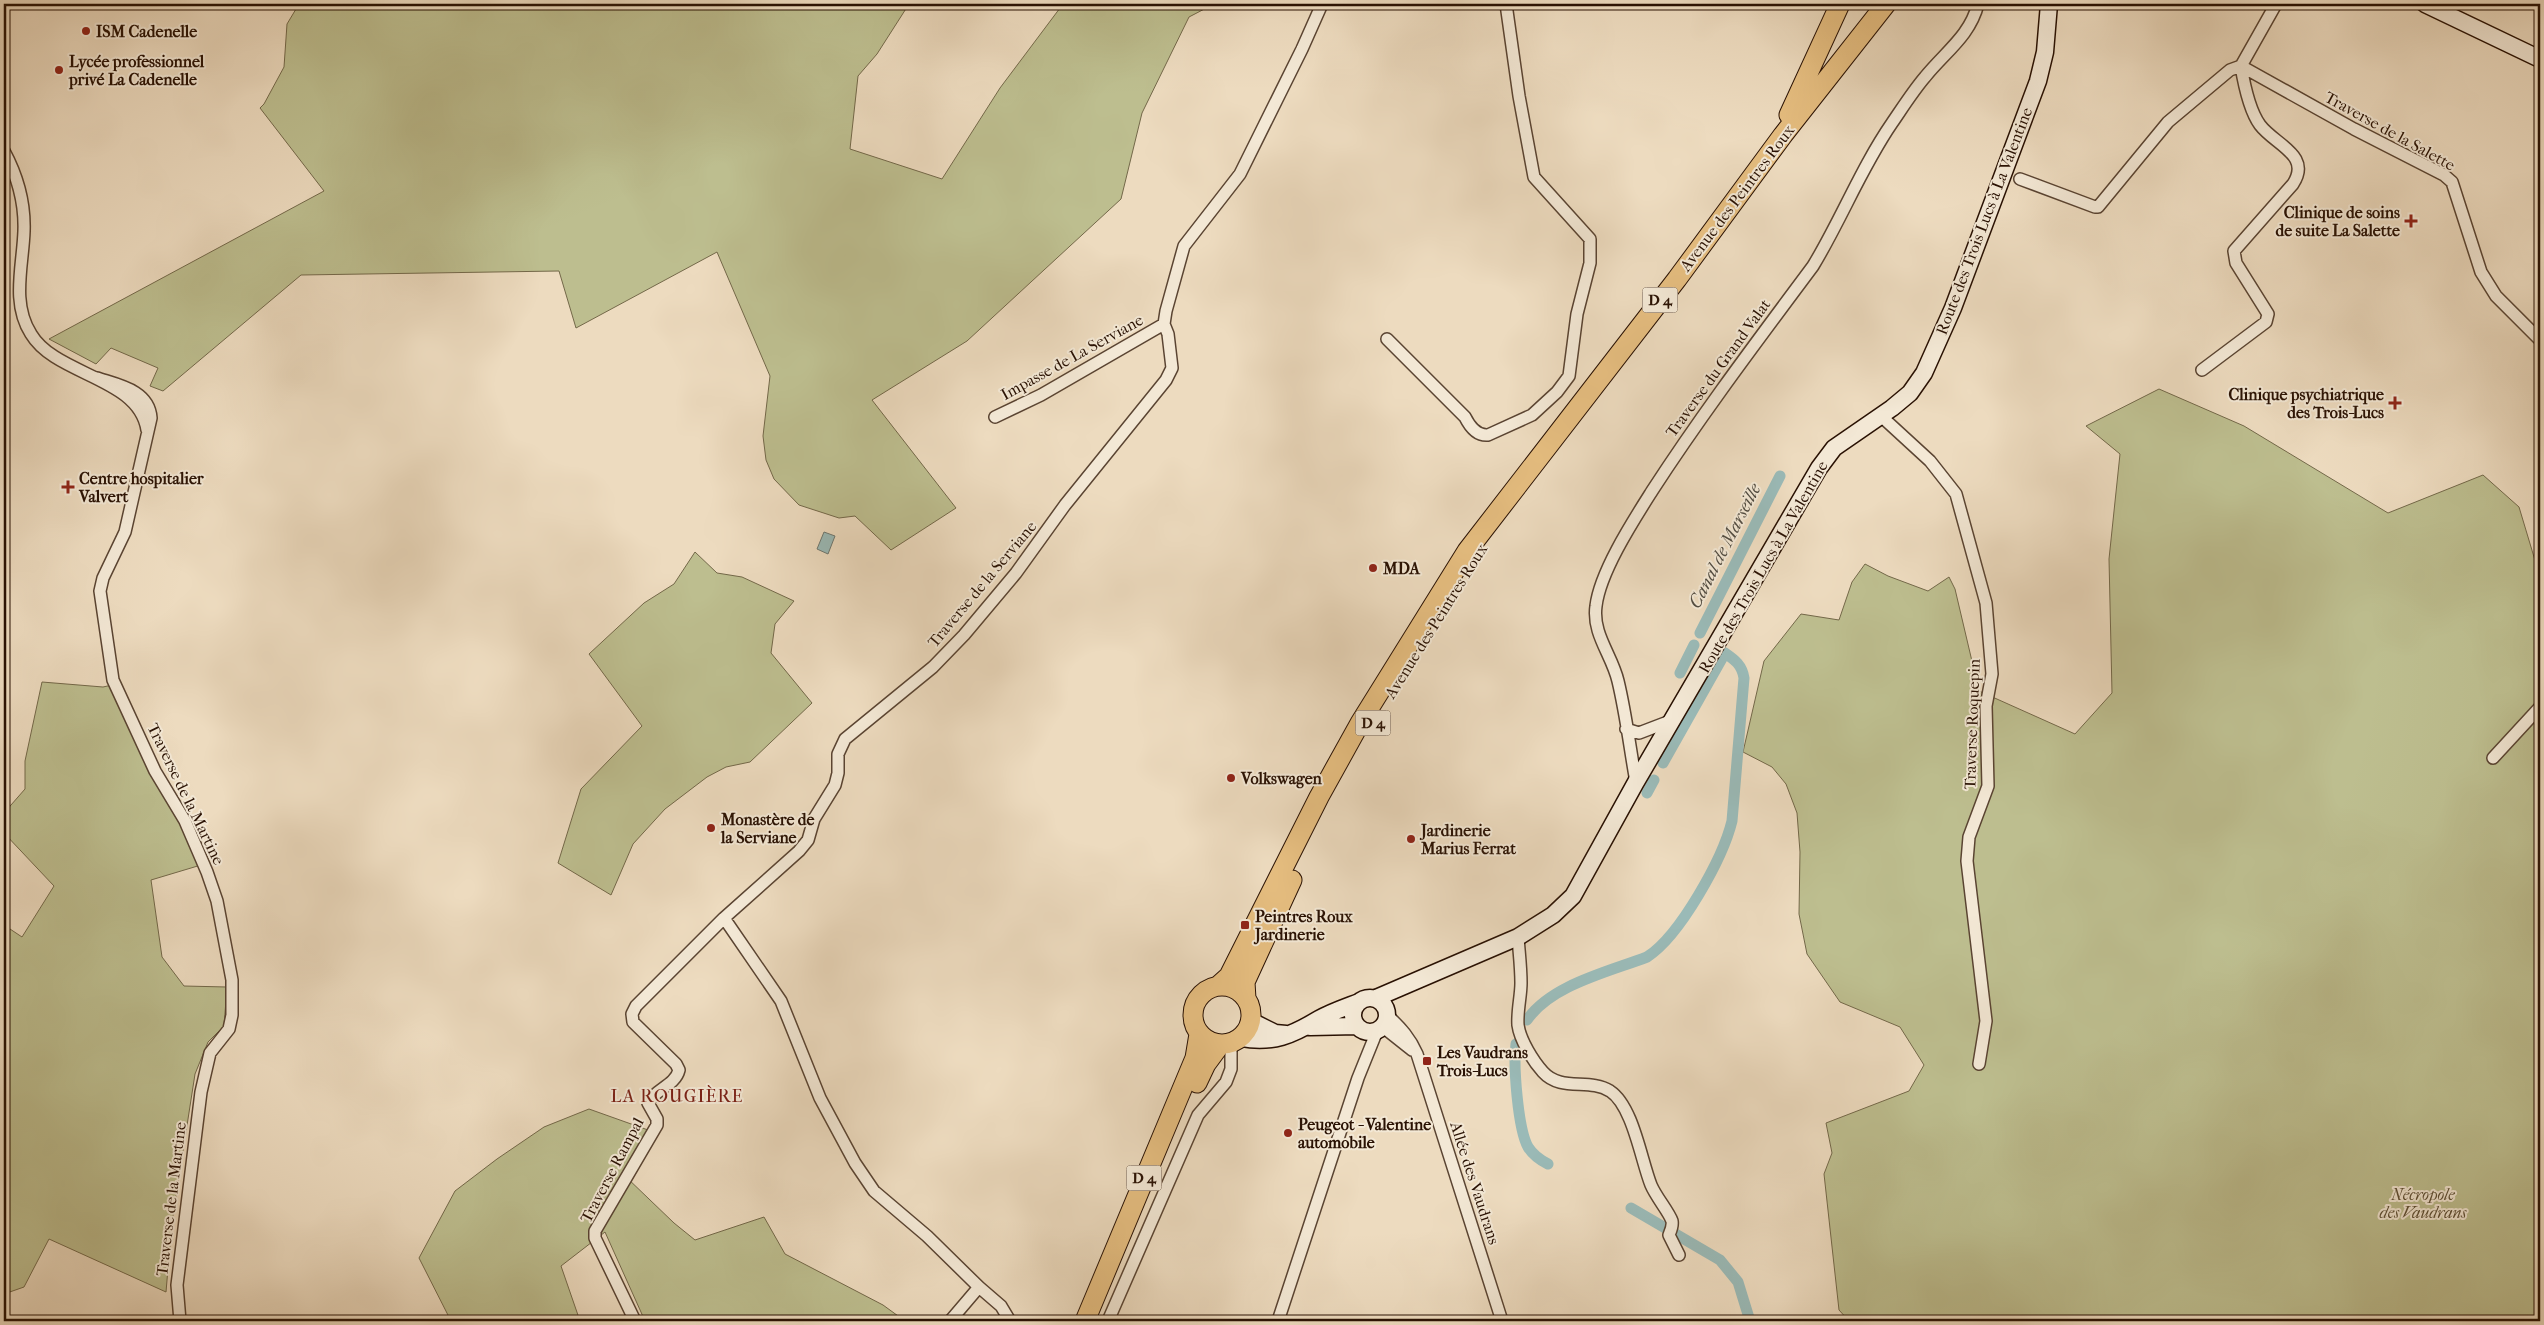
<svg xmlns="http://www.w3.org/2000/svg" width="2544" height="1325" font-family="'IM FELL French Canon',serif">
	<rect width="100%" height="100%" fill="#eddbbf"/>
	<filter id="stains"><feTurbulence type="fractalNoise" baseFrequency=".004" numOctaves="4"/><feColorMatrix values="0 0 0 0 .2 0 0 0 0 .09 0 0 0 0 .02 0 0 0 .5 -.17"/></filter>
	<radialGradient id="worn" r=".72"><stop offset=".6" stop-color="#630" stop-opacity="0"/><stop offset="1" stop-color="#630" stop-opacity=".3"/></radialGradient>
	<path fill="#bdbe8f" stroke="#736849" d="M299 4H909L877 54 858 76 850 149 942 179 1000 88 1063 4H1214L1189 17 1142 113 1121 199 967 341 872 400 956 508 891 550 855 516 839 518 799 505 774 479 766 460 763 436 770 376 717 252 576 328 559 271 301 275 163 391 150 386 158 368 111 348 96 364 49 339 324 191 260 108 264 104 284 67 287 24Z
		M2159 389 2244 426 2388 513 2483 475 2519 507 2540 577V1321H1849L1839 1310 1824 1174 1832 1153 1826 1123 1909 1091 1924 1065 1900 1027 1840 1002 1807 954 1799 914 1800 852 1797 813 1786 784 1772 767 1743 752 1764 661 1801 614 1839 620 1852 582 1865 564 1888 576 1928 591 1949 577 1955 589 1979 691 2075 734 2112 693 2109 559 2120 454 2086 426Z
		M695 552 717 573 742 577 794 601 775 624 771 653 812 703 750 762 726 767 707 777 665 809 633 844 611 895 558 863 581 789 642 726 589 654 644 603 674 584Z
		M42 682 103 687 112 685 186 830 201 865 151 880 162 957 184 986 227 987 224 1026 208 1042 195 1074 172 1222 166 1292 49 1239 24 1287 4 1294V925L22 937 54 886 4 833V813L25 789V761Z
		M589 1109 648 1130 624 1175 674 1223 695 1240 764 1217 785 1254 883 1305 905 1321H645L605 1232 561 1266 580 1321H451L419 1258 455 1191 497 1159 544 1127Z"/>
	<path fill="#9abab7" stroke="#6d766f" d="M824 532 835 536 828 554 817 549Z"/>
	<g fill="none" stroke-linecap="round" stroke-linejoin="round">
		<path stroke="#9abab7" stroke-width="11" d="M1700 633 1780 476
			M1680 673 1694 645
			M1647 793 1654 780
			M1527 1020C1551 985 1608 972 1647 957 1680 936 1723 858 1732 821L1744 678C1742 665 1735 660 1725 653L1663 763
			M1516 1044C1513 1065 1518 1129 1528 1147 1533 1155 1540 1160 1548 1164
			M1631 1208 1720 1260 1738 1282 1750 1321"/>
		<defs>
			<path id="street" d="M2276 4 2241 66 2354 129 2444 175 2452 182 2481 272 2496 296 2540 340
				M4 151C17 175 25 203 24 231 23 265 11 303 31 334 56 376 139 377 147 430
				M2020 179 2095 207H2098L2168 122 2230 70 2241 66C2244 84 2249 110 2260 125 2275 145 2312 155 2293 184L2234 251 2236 263 2268 314 2266 322 2202 370
				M1387 339 1465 417C1470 427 1477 436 1488 435L1532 415 1557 392 1569 376 1577 314 1590 263V239L1534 177 1519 96 1506 4
				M97 378C118 385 149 390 151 418L125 532 103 578 100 591 113 680 155 771 185 821 207 872 217 901 232 980V1015L229 1029 210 1053 201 1092 177 1285 180 1321
				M1881 416 1930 461 1956 494 1986 603 1992 674 1986 706 1988 786 1969 837 1967 861 1986 1021 1979 1064
				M995 417 1041 395 1164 324
				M1626 729 1639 733 1673 720
				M2493 758 2540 707
				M1636 782C1630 749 1626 714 1618 681 1612 655 1592 634 1596 606 1600 572 1633 521 1652 491 1702 414 1758 340 1813 266 1841 220 1861 168 1892 123 1903 107 1913 91 1925 77 1945 52 1970 36 1978 4
				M724 918 781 1001 820 1098 855 1163 874 1191 927 1236 979 1287 950 1321
				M1518 937C1519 952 1521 967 1521 983 1521 996 1517 1011 1518 1025 1520 1040 1533 1061 1543 1072 1561 1092 1589 1078 1610 1091 1633 1106 1641 1160 1651 1185 1656 1197 1669 1212 1672 1221 1673 1226 1671 1230 1669 1235L1679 1255
				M1388 1016C1401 1028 1410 1038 1417 1054L1502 1321
				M1383 1027 1412 1050
				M979 1287 1001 1306 1010 1321
				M635 1321 595 1238V1231L657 1125V1119L648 1103C655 1089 675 1086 679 1070L676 1064 633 1022 632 1014 636 1006 724 918 799 851 808 840 814 819 835 785 838 773V754L845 739 933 667 964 635 1016 573 1065 505 1166 380 1172 368 1168 334 1164 324 1166 311 1184 246 1240 174 1302 49 1322 4
				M1108 1321 1198 1115 1226 1082 1231 1069V1043
				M1278 1321 1358 1078 1377 1031"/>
			<path id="secondary" d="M2425 4 2540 59
				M1353 1015a17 17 0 1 1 34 0a17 17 0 1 1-34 0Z
				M1376 998 1518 937 1553 915 1573 896 1636 782 1819 468 1834 448 1892 408 1910 393 1924 373 1953 308 2038 81 2045 52 2049 4
				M1251 1021 1275 1033 1286 1034
				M1310 1027 1357 1026
				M1241 1038C1273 1044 1292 1035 1319 1019 1331 1012 1346 1007 1359 1002"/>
			<path id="primary" d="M1789 115 1840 4
				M1219 985 1229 976 1319 797 1360 723 1467 551 1677 279 1783 135 1886 4
				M1193 1015a29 29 0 1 1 58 0a29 29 0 1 1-58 0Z
				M1246 999 1245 982 1292 880
				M1197 1083 1206 1064 1220 1045
				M1085 1321 1195 1058 1199 1034"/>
		</defs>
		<use href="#street" stroke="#5a4432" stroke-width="14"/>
		<use href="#secondary" stroke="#291103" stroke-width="19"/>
		<use href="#primary" stroke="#291103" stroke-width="21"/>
		<use href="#street" stroke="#f3e8d5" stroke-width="11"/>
		<use href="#secondary" stroke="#f3e8d5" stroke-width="16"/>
		<use href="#primary" stroke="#e6be80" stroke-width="19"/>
	</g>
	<g fill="#8f2418" stroke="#f3e8d5" stroke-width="2">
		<circle cx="86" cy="31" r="5"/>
		<circle cx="59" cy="70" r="5"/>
		<path d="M2408.5 213.5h5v5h5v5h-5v5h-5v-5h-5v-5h5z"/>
		<path d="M2392.5 395.5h5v5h5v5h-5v5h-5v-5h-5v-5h5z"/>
		<path d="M65.5 479.5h5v5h5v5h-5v5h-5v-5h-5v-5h5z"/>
		<circle cx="1373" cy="568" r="5"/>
		<circle cx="1231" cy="778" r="5"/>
		<circle cx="711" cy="828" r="5"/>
		<circle cx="1411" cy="839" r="5"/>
		<rect x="1240" y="920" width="10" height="10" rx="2.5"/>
		<rect x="1422" y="1056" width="10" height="10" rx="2.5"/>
		<circle cx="1288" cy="1133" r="5"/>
	</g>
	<g text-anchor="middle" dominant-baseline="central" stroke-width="4" stroke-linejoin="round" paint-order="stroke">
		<g fill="#f3e8d5" stroke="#665242" stroke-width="1">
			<rect x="1642.5" y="287.5" width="35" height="25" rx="4"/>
			<rect x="1355.5" y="710.5" width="35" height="25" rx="4"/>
			<rect x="1126.5" y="1165.5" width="35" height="25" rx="4"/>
		</g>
		<g font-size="15" font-weight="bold" fill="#291103">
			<text x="1660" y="300">D 4</text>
			<text x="1373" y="723">D 4</text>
			<text x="1144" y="1178">D 4</text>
		</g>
		<g font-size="16" font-weight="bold" fill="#291103" stroke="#f3e8d5" text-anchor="start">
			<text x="96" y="31">ISM Cadenelle</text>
			<text x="69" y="61">Lycée professionnel<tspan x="69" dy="18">privé La Cadenelle</tspan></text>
			<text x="2400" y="212" text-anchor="end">Clinique de soins<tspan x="2400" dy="18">de suite La Salette</tspan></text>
			<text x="2384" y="394" text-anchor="end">Clinique psychiatrique<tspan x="2384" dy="18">des Trois-Lucs</tspan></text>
			<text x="79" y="478">Centre hospitalier<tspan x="79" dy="18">Valvert</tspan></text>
			<text x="1383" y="568">MDA</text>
			<text x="1241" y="778">Volkswagen</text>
			<text x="721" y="819">Monastère de<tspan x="721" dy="18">la Serviane</tspan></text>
			<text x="1421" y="830">Jardinerie<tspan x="1421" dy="18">Marius Ferrat</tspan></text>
			<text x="1255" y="916">Peintres Roux<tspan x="1255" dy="18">Jardinerie</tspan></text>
			<text x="1437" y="1052">Les Vaudrans<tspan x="1437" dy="18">Trois-Lucs</tspan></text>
			<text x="1298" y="1124">Peugeot - Valentine<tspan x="1298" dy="18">automobile</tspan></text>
		</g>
		<g font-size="16" fill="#291103" stroke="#f3e8d5">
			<text transform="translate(2390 131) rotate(29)">Traverse de la Salette</text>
			<text transform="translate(1737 198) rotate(-53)">Avenue des Peintres Roux</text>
			<text transform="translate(1984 221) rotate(-69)">Route des Trois Lucs à La Valentine</text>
			<text transform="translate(1072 357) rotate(-29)">Impasse de La Serviane</text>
			<text transform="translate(1718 368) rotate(-54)">Traverse du Grand Valat</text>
			<text transform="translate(1763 567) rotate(-60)">Route des Trois Lucs à La Valentine</text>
			<text transform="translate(982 584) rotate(-50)">Traverse de la Serviane</text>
			<text transform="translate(1436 621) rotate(-58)">Avenue des Peintres Roux</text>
			<text transform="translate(1972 724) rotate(-88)">Traverse Roquepin</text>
			<text transform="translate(186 794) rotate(64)">Traverse de la Martine</text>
			<text transform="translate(612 1170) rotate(-62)">Traverse Rampal</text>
			<text transform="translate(1475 1183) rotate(72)">Allée des Vaudrans</text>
			<text transform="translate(171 1199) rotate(-83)">Traverse de la Martine</text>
		</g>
		<g font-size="16" font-style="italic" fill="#5d4e34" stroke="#f3e8d5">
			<text x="2423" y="1194">Nécropole<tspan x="2423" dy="18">des Vaudrans</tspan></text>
		</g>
		<g font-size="18" font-style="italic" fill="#514c42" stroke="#f3e8d5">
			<text transform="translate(1725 546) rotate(-63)">Canal de Marseille</text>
		</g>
		<g font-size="18" letter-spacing="1" fill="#7a1f14" stroke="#f3e8d5">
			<text x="677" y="1096">LA ROUGIÈRE</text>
		</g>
	</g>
	<rect width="2544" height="1325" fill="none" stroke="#eddbbf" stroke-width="20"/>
	<rect x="5" y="5" width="2534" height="1315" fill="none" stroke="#291103" stroke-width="2.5"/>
	<rect x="10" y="10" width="2524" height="1305" fill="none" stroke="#291103"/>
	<rect width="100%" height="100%" filter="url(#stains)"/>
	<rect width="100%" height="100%" fill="url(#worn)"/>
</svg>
